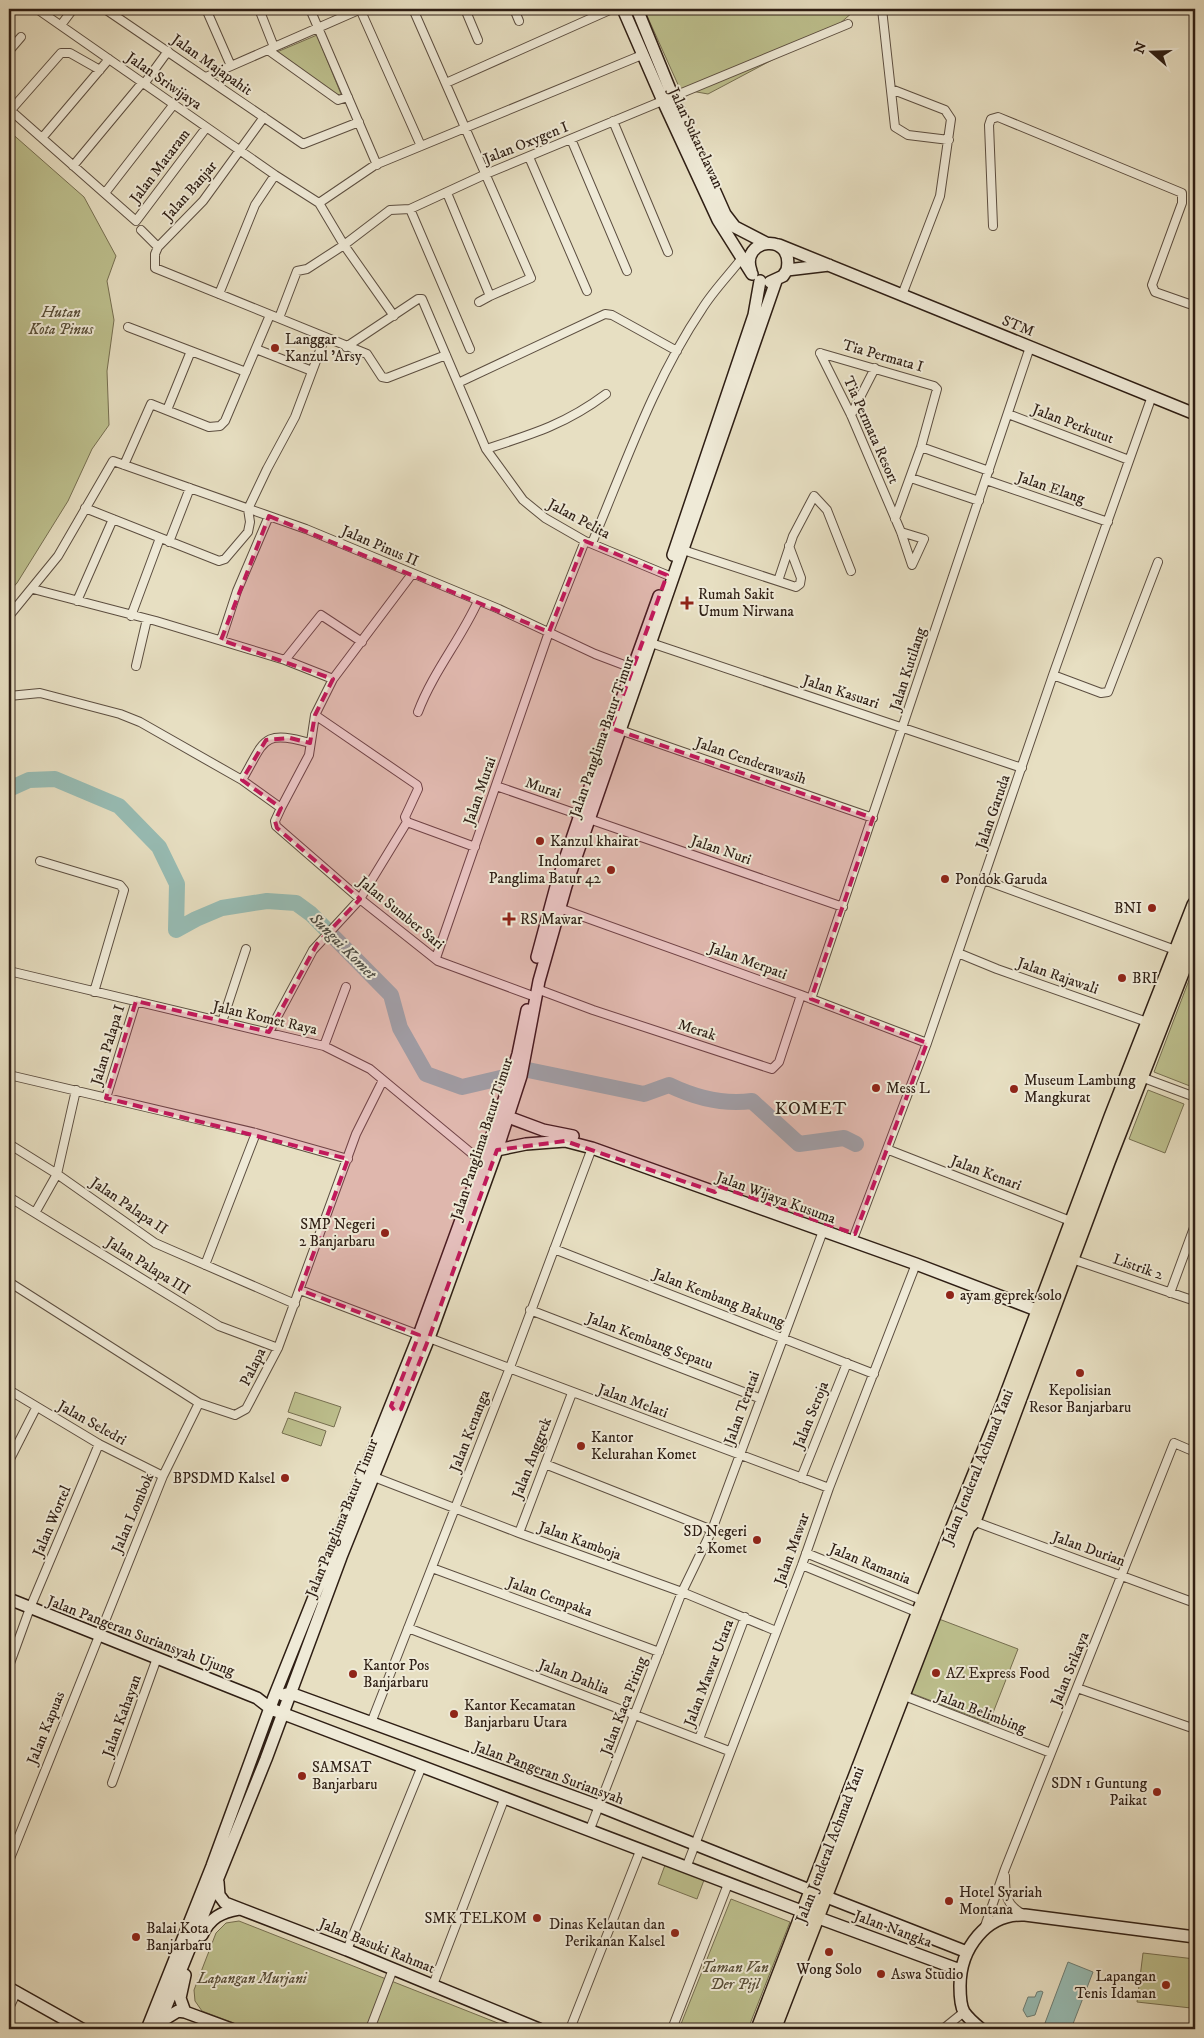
<svg xmlns="http://www.w3.org/2000/svg" width="1204" height="2038" font-family="'IM FELL DW Pica',serif">
	<rect width="100%" height="100%" fill="#e7dfc2"/>
	<filter id="stains"><feTurbulence type="fractalNoise" baseFrequency=".004" numOctaves="4"/><feColorMatrix values="0 0 0 0 .2 0 0 0 0 .09 0 0 0 0 .02 0 0 0 .5 -.17"/></filter>
	<radialGradient id="worn" r=".72"><stop offset=".6" stop-color="#630" stop-opacity="0"/><stop offset="1" stop-color="#630" stop-opacity=".3"/></radialGradient>
	<path fill="#bdc08e" stroke="#766f51" d="M644 9H852L853 12 838 25 708 94 680 89Z
		M317 35 343 99 277 52Z
		M9 131 84 197 116 256 107 281 114 320 107 371 109 425 92 449 68 501 17 583 9 592Z
		M1194 967H1195V1088L1154 1072Z
		M1148 1090 1184 1104 1165 1153 1129 1139Z
		M295 1392 341 1407 334 1427 288 1412Z
		M288 1418 326 1431 321 1446 282 1433Z
		M939 1619 1018 1649 989 1723 911 1693Z
		M665 1865 704 1880 697 1899 658 1884Z
		M731 1899 790 1922 748 2029H679Z
		M239 1921 513 2029H250L202 2011 195 2001 194 1990 216 1933 226 1923Z
		M1143 1953 1195 1959 1191 2008 1137 2002Z"/>
	<path fill="#97bcb4" stroke="#6d7d74" d="M1068 1962 1093 1972 1071 2029H1062L1045 2023Z
		M1041 1991 1043 1992 1035 2015 1027 2017 1023 2010 1028 1997H1035L1037 1992Z"/>
	<g fill="none" stroke-linecap="round" stroke-linejoin="round">
		<path stroke="#97bcb4" stroke-width="16" d="M9 789 29 780 55 779 119 806 159 847 177 884 176 930 196 919 222 908 267 901 296 903 311 914 391 995 400 1028 426 1074 462 1087 509 1076
			M528 1070 644 1094 669 1085C696 1098 723 1105 752 1101L799 1144 844 1138 856 1144"/>
		<defs>
			<path id="street" d="M37 9 275 175 319 203 344 245 394 316
				M105 9 303 144 359 122
				M206 9 231 66
				M259 9 274 47
				M310 9 377 165
				M360 9 421 146
				M413 9 531 278 490 296 447 193
				M465 9 478 40
				M514 9 519 21
				M882 9 895 127 908 135 949 140
				M61 25 73 9
				M268 50 338 100 348 97
				M9 51 21 37
				M206 77 361 9
				M446 83 612 9
				M144 84 168 51
				M891 89 945 110 951 119 940 196 902 295
				M9 109 136 221 206 128
				M10 111 61 53H70L100 70
				M264 117 203 201 158 247 155 254V268L367 354 382 377 387 378 446 355
				M613 121 668 252
				M42 138 109 59
				M571 139 627 271
				M529 157 587 291
				M73 166 142 83
				M105 193 174 104
				M319 203 375 165 642 55
				M410 209 470 349
				M993 226 989 125 991 119 998 117 1182 193V203L1152 285 1155 292 1195 306
				M141 230 158 247
				M219 294 255 205 275 175
				M479 302 490 296
				M279 318 297 271 307 269 344 245 390 210 410 209 486 174 848 24
				M128 327 246 372
				M346 347 418 299H422L486 449 523 500 545 518 585 541 667 575
				M256 349 312 371
				M820 353 851 415 901 532 912 565 924 539 901 532
				M820 353 934 386 937 389 921 447 895 519
				M458 383 605 314 612 315 677 351
				M167 410 191 351
				M1008 414 1129 460
				M851 415 875 368
				M921 447 989 471
				M486 449C533 434 566 424 606 394
				M124 465 151 404 209 427 220 426 225 421 270 315
				M911 478 979 501
				M986 480 1108 522
				M85 508 219 561 225 559 248 532 250 522 248 509 267 469 295 417 325 337
				M169 542 190 488
				M592 543C625 465 654 380 702 309 713 291 729 275 742 258
				M683 550 796 587 800 584 801 578 789 546
				M412 574 333 679 315 715 309 755 281 808 275 821 276 826 360 899 438 961 530 995
				M778 581 793 536 814 496 827 510 851 571
				M33 589 156 621 285 660
				M77 601 113 519
				M9 616 58 556 113 461 306 529 499 609 595 654 632 668
				M131 616 160 538
				M221 640 237 591 269 516
				M651 643 1022 768
				M136 666 147 619
				M1053 675 1101 693 1108 692 1158 562
				M333 679 285 660 321 615 362 642
				M9 696 40 693 120 714 140 722 242 780C265 741 261 729 310 743
				M418 712C433 672 461 639 478 601
				M620 730 873 818
				M242 780 281 808
				M496 786 580 815
				M589 819 843 907
				M407 822 475 847
				M40 861 120 885 124 890 94 992
				M984 880 1178 951
				M559 908 801 995 927 1043
				M958 953 997 969 1150 1023
				M436 958 549 632 585 541
				M9 971 324 1046 370 1069 482 1162
				M537 989 593 1010 772 1069 779 1062 801 995
				M811 999 1030 347
				M222 1022 246 949
				M269 1032 313 950 360 899 407 822 405 817 418 789 417 785 315 715
				M324 1046 346 987
				M9 1075 256 1133 348 1159
				M1141 1077 1195 1097
				M106 1098 136 1001
				M9 1144 57 1174 155 1243 295 1304
				M889 1150 1073 1222
				M9 1197 219 1326 278 1348
				M35 1213 57 1174 76 1090
				M855 1234 927 1043 1053 675 1152 396
				M554 1249 874 1374
				M1072 1259 1195 1301
				M205 1265 256 1133
				M9 1282 199 1403 235 1415 246 1409 278 1348 356 1134 383 1080
				M300 1290 419 1335
				M1170 1293 1195 1225
				M530 1310 759 1398
				M429 1338 829 1488
				M9 1390 99 1444 163 1476
				M9 1461 36 1408
				M545 1464 712 1530
				M374 1477 519 1533 682 1592 776 1631
				M801 1478 847 1363
				M973 1521 1195 1603
				M519 1533 572 1393
				M806 1553 924 1601
				M802 1565 919 1613
				M432 1568 659 1652
				M408 1628 729 1751
				M9 1666 30 1608 99 1444
				M1077 1688 1195 1729
				M902 1695 1051 1753
				M371 1723 509 1370 592 1148
				M699 1739 745 1617
				M112 1783 157 1658
				M590 1829 682 1592 712 1530 823 1231
				M9 1861 163 1476 199 1403
				M686 1868 802 1565 829 1488 916 1264
				M1005 1876C1005 1895 1006 1905 1023 1914
				M985 1926 1005 1869 1174 1443 1195 1452
				M347 1950 422 1766
				M433 1985 505 1797
				M9 2008 17 1991
				M370 2029 393 1969
				M570 2029 640 1851
				M672 2029 728 1884
				M943 2029 964 2012"/>
			<path id="secondary" d="M623 9 663 101 718 220 752 274
				M637 9 673 97 725 214 735 227 766 243
				M779 245 1195 414
				M751 271C739 238 795 231 787 270
				M770 282 783 276 787 270 829 265
				M673 555 754 315 760 281
				M537 957 557 883 580 815 659 596
				M508 1117 543 1130 573 1136
				M497 1150 526 1144 565 1141 592 1148 916 1264 1039 1311
				M9 1599 257 1698 271 1709 804 1912
				M283 1695 290 1693 599 1806 812 1891
				M218 1882 219 1895 225 1903 347 1950 539 2029
				M824 1896 967 1952
				M816 1917 960 1970
				M202 1935C210 1918 221 1912 239 1909
				M185 1975 180 1998 185 2012
				M9 1988 82 2029
				M160 2022 178 2011 185 2012 231 2029
				M147 2029 212 1866 274 1697 419 1335 500 1113 518 1054 527 1010
				M157 2029 266 1759 341 1557 429 1338 497 1150 521 1076 539 981 566 886 776 281
				M981 2029C975 2024 968 2018 964 2012 960 2005 960 1994 960 1986 960 1949 986 1913 1025 1915L1195 1937"/>
			<path id="highway" d="M759 2029 924 1601 1005 1402 1112 1117 1195 905
				M773 2029 967 1527 973 1521 1107 1162 1195 937"/>
		</defs>
		<use href="#street" stroke="#5c4e40" stroke-width="10"/>
		<use href="#secondary" stroke="#2e1e14" stroke-width="14"/>
		<use href="#highway" stroke="#2e1e14" stroke-width="18"/>
		<use href="#street" stroke="#efead7" stroke-width="8"/>
		<use href="#secondary" stroke="#efead7" stroke-width="11"/>
		<use href="#highway" stroke="#e7dfc2" stroke-width="15"/>
	</g>
	<path fill="#c2185b" fill-opacity="0.2" stroke="#c2185b" stroke-width="4" stroke-dasharray="10 6" stroke-linejoin="round" d="M269 516 549 632 585 541 667 575 611 728 873 818 811 999 927 1043 855 1234 718 1186 715 1192 565 1141 497 1150 429 1338 401 1409 395 1411 391 1406 419 1335 300 1290 348 1159 106 1098 136 1001 269 1032 317 944 360 899 277 828 275 821 281 808 242 780 266 740 290 738 310 743 315 715 333 679 221 640Z"/>
	<g fill="#8f2418" stroke="#efead7" stroke-width="2">
		<circle cx="275" cy="348" r="5"/>
		<path d="M684.5 595.5h5v5h5v5h-5v5h-5v-5h-5v-5h5z"/>
		<circle cx="540" cy="841" r="5"/>
		<circle cx="611" cy="870" r="5"/>
		<circle cx="945" cy="879" r="5"/>
		<circle cx="1152" cy="908" r="5"/>
		<path d="M506.5 911.5h5v5h5v5h-5v5h-5v-5h-5v-5h5z"/>
		<circle cx="1122" cy="978" r="5"/>
		<circle cx="876" cy="1088" r="5"/>
		<circle cx="1014" cy="1089" r="5"/>
		<circle cx="385" cy="1233" r="5"/>
		<circle cx="950" cy="1295" r="5"/>
		<circle cx="1080" cy="1373" r="5"/>
		<circle cx="581" cy="1446" r="5"/>
		<circle cx="285" cy="1478" r="5"/>
		<circle cx="757" cy="1540" r="5"/>
		<circle cx="936" cy="1673" r="5"/>
		<circle cx="353" cy="1674" r="5"/>
		<circle cx="454" cy="1714" r="5"/>
		<circle cx="302" cy="1776" r="5"/>
		<circle cx="1157" cy="1792" r="5"/>
		<circle cx="949" cy="1901" r="5"/>
		<circle cx="537" cy="1918" r="5"/>
		<circle cx="675" cy="1933" r="5"/>
		<circle cx="136" cy="1937" r="5"/>
		<circle cx="829" cy="1952" r="5"/>
		<circle cx="881" cy="1974" r="5"/>
		<circle cx="1166" cy="1985" r="5"/>
	</g>
	<g text-anchor="middle" dominant-baseline="central" stroke-width="4" stroke-linejoin="round" paint-order="stroke">
		<g font-size="15" fill="#2e1e14" stroke="#efead7">
			<text transform="translate(212 65) rotate(35)">Jalan Majapahit</text>
			<text transform="translate(164 81) rotate(35)">Jalan Sriwijaya</text>
			<text transform="translate(696 138) rotate(65)">Jalan Sukarelawan</text>
			<text transform="translate(526 143) rotate(-22)">Jalan Oxygen I</text>
			<text transform="translate(160 166) rotate(-53)">Jalan Mataram</text>
			<text transform="translate(190 191) rotate(-49)">Jalan Banjar</text>
			<text transform="translate(1018 326) rotate(22)">STM</text>
			<text transform="translate(883 356) rotate(16)">Tia Permata I</text>
			<text transform="translate(1073 424) rotate(21)">Jalan Perkutut</text>
			<text transform="translate(871 430) rotate(66)">Tia Permata Resort</text>
			<text transform="translate(1051 488) rotate(19)">Jalan Elang</text>
			<text transform="translate(579 519) rotate(28)">Jalan Pelita</text>
			<text transform="translate(380 546) rotate(23)">Jalan Pinus II</text>
			<text transform="translate(908 669) rotate(-72)">Jalan Kutilang</text>
			<text transform="translate(841 692) rotate(18)">Jalan Kasuari</text>
			<text transform="translate(602 737) rotate(-71)">Jalan Panglima Batur Timur</text>
			<text transform="translate(751 761) rotate(19)">Jalan Cenderawasih</text>
			<text transform="translate(543 788) rotate(19)">Murai</text>
			<text transform="translate(480 791) rotate(-71)">Jalan Murai</text>
			<text transform="translate(993 812) rotate(-71)">Jalan Garuda</text>
			<text transform="translate(721 850) rotate(19)">Jalan Nuri</text>
			<text transform="translate(401 913) rotate(39)">Jalan Sumber Sari</text>
			<text transform="translate(748 961) rotate(20)">Jalan Merpati</text>
			<text transform="translate(1058 976) rotate(19)">Jalan Rajawali</text>
			<text transform="translate(265 1018) rotate(13)">Jalan Komet Raya</text>
			<text transform="translate(697 1030) rotate(18)">Merak</text>
			<text transform="translate(108 1045) rotate(-73)">Jalan Palapa I</text>
			<text transform="translate(482 1139) rotate(-72)">Jalan Panglima Batur Timur</text>
			<text transform="translate(986 1173) rotate(21)">Jalan Kenari</text>
			<text transform="translate(776 1198) rotate(20)">Jalan Wijaya Kusuma</text>
			<text transform="translate(129 1206) rotate(34)">Jalan Palapa II</text>
			<text transform="translate(148 1266) rotate(32)">Jalan Palapa III</text>
			<text transform="translate(1138 1267) rotate(19)">Listrik 2</text>
			<text transform="translate(719 1298) rotate(21)">Jalan Kembang Bakung</text>
			<text transform="translate(650 1341) rotate(21)">Jalan Kembang Sepatu</text>
			<text transform="translate(253 1367) rotate(-64)">Palapa</text>
			<text transform="translate(633 1401) rotate(20)">Jalan Melati</text>
			<text transform="translate(742 1408) rotate(-70)">Jalan Teratai</text>
			<text transform="translate(811 1415) rotate(-68)">Jalan Seroja</text>
			<text transform="translate(92 1423) rotate(29)">Jalan Seledri</text>
			<text transform="translate(470 1431) rotate(-69)">Jalan Kenanga</text>
			<text transform="translate(532 1458) rotate(-69)">Jalan Anggrek</text>
			<text transform="translate(978 1467) rotate(-68)">Jalan Jenderal Achmad Yani</text>
			<text transform="translate(133 1513) rotate(-67)">Jalan Lombok</text>
			<text transform="translate(342 1518) rotate(-68)">Jalan Panglima Batur Timur</text>
			<text transform="translate(52 1521) rotate(-67)">Jalan Wortel</text>
			<text transform="translate(580 1541) rotate(20)">Jalan Kamboja</text>
			<text transform="translate(792 1549) rotate(-70)">Jalan Mawar</text>
			<text transform="translate(1089 1549) rotate(20)">Jalan Durian</text>
			<text transform="translate(870 1564) rotate(22)">Jalan Ramania</text>
			<text transform="translate(550 1597) rotate(20)">Jalan Cempaka</text>
			<text transform="translate(141 1636) rotate(21)">Jalan Pangeran Suriansyah Ujung</text>
			<text transform="translate(1070 1669) rotate(-68)">Jalan Srikaya</text>
			<text transform="translate(709 1673) rotate(-69)">Jalan Mawar Utara</text>
			<text transform="translate(574 1677) rotate(21)">Jalan Dahlia</text>
			<text transform="translate(624 1706) rotate(-69)">Jalan Kaca Piring</text>
			<text transform="translate(981 1712) rotate(21)">Jalan Belimbing</text>
			<text transform="translate(122 1716) rotate(-70)">Jalan Kahayan</text>
			<text transform="translate(46 1728) rotate(-68)">Jalan Kapuas</text>
			<text transform="translate(549 1773) rotate(20)">Jalan Pangeran Suriansyah</text>
			<text transform="translate(830 1845) rotate(-69)">Jalan Jenderal Achmad Yani</text>
			<text transform="translate(893 1929) rotate(20)">Jalan Nangka</text>
			<text transform="translate(377 1946) rotate(22)">Jalan Basuki Rahmat</text>
		</g>
		<g font-size="15" font-style="italic" fill="#594f39" stroke="#efead7">
			<text x="61" y="312">Hutan<tspan x="61" dy="17">Kota Pinus</tspan></text>
			<text x="735" y="1967">Taman Van<tspan x="735" dy="17">Der Pijl</tspan></text>
			<text x="252" y="1978">Lapangan Murjani</text>
		</g>
		<g font-size="15" fill="#2e1e14" stroke="#efead7" text-anchor="start">
			<text x="285" y="339">Langgar<tspan x="285" dy="17">Kanzul 'Arsy</tspan></text>
			<text x="698" y="594">Rumah Sakit<tspan x="698" dy="17">Umum Nirwana</tspan></text>
			<text x="550" y="841">Kanzul khairat</text>
			<text x="601" y="861" text-anchor="end">Indomaret<tspan x="601" dy="17">Panglima Batur 42</tspan></text>
			<text x="955" y="879">Pondok Garuda</text>
			<text x="1142" y="908" text-anchor="end">BNI</text>
			<text x="520" y="919">RS Mawar</text>
			<text x="1132" y="978">BRI</text>
			<text x="1024" y="1080">Museum Lambung<tspan x="1024" dy="17">Mangkurat</tspan></text>
			<text x="886" y="1088">Mess L</text>
			<text x="375" y="1224" text-anchor="end">SMP Negeri<tspan x="375" dy="17">2 Banjarbaru</tspan></text>
			<text x="960" y="1295">ayam geprek solo</text>
			<text x="1080" y="1390" text-anchor="middle">Kepolisian<tspan x="1080" dy="17">Resor Banjarbaru</tspan></text>
			<text x="591" y="1437">Kantor<tspan x="591" dy="17">Kelurahan Komet</tspan></text>
			<text x="275" y="1478" text-anchor="end">BPSDMD Kalsel</text>
			<text x="747" y="1531" text-anchor="end">SD Negeri<tspan x="747" dy="17">2 Komet</tspan></text>
			<text x="363" y="1665">Kantor Pos<tspan x="363" dy="17">Banjarbaru</tspan></text>
			<text x="946" y="1673">AZ Express Food</text>
			<text x="464" y="1705">Kantor Kecamatan<tspan x="464" dy="17">Banjarbaru Utara</tspan></text>
			<text x="312" y="1767">SAMSAT<tspan x="312" dy="17">Banjarbaru</tspan></text>
			<text x="1147" y="1783" text-anchor="end">SDN 1 Guntung<tspan x="1147" dy="17">Paikat</tspan></text>
			<text x="959" y="1892">Hotel Syariah<tspan x="959" dy="17">Montana</tspan></text>
			<text x="527" y="1918" text-anchor="end">SMK TELKOM</text>
			<text x="665" y="1924" text-anchor="end">Dinas Kelautan dan<tspan x="665" dy="17">Perikanan Kalsel</tspan></text>
			<text x="146" y="1928">Balai Kota<tspan x="146" dy="17">Banjarbaru</tspan></text>
			<text x="829" y="1969" text-anchor="middle">Wong Solo</text>
			<text x="891" y="1974">Aswa Studio</text>
			<text x="1156" y="1976" text-anchor="end">Lapangan<tspan x="1156" dy="17">Tenis Idaman</tspan></text>
		</g>
		<g font-size="16" font-style="italic" fill="#4e4d44" stroke="#efead7">
			<text transform="translate(343 946) rotate(45)">Sungai Komet</text>
		</g>
		<g font-size="18" letter-spacing="1" fill="#2e1e14" stroke="#efead7">
			<text x="811" y="1109">KOMET</text>
		</g>
	</g>
	<rect width="1204" height="2038" fill="none" stroke="#e7dfc2" stroke-width="30"/>
	<rect x="10" y="10" width="1184" height="2018" fill="none" stroke="#2e1e14" stroke-width="2.5"/>
	<rect x="15" y="15" width="1174" height="2008" fill="none" stroke="#2e1e14"/>
	<g transform="translate(1152 52) rotate(290)" stroke="#efead7" stroke-width="4" paint-order="stroke">
	<path d="M0-4L9 19L0 12L-9 19Z" fill="#2e1e14"/>
	<text y="-8" font-size="14" font-weight="bold" text-anchor="middle" fill="#2e1e14">N</text>
	</g>
	<rect width="100%" height="100%" filter="url(#stains)"/>
	<rect width="100%" height="100%" fill="url(#worn)"/>
</svg>
